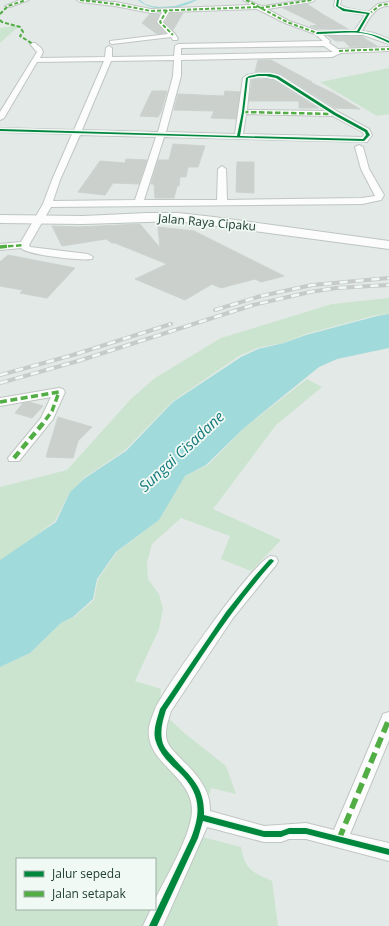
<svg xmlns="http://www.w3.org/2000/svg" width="389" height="926" font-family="'Open Sans',sans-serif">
	<rect width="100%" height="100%" fill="#e3e9e6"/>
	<path fill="#cbe4cf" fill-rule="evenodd" d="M20 25 0 43V28Z
		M389 68V114L377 116 320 82Z
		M389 298V314L376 315 306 334 283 343 257 348 239 356 173 401 124 451 85 477 70 492 55 521 21 547 0 560V487L67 470 131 399 155 378 221 338 332 304Z
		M307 379 322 387 276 425 213 509 281 540 251 571 221 559 230 536 181 518 152 544 147 562 148 579 159 594 163 609 159 629 135 681 161 689 159 709 183 732 226 766 236 794 211 788 198 836 241 847C245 870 252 872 272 881L278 926H0V667L30 653 61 623 74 617 94 600 98 579 117 552 159 520 185 476 208 465 244 428ZM17 859H155V909H17Z"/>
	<path fill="#a1dada" d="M389 314V348L337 359 319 367 244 428 206 465 185 476 159 520 116 552 97 579 93 599 73 617 61 623 30 653 0 667V560L56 522 70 492 85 478 126 451 173 402 241 357 258 349 284 343 306 335 377 316Z"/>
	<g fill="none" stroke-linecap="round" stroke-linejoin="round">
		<path fill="#a1dada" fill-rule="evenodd" d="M138 0H140L145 4 152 6 159 7 175 6 194 0H197C180 9 154 14 138 0Z"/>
	</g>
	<path fill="#cbd0cd" stroke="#cbd2cf" d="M307 4 324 15 348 29H318L310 26 318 25 283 8Z
		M170 13H183L173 30 165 22Z
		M150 14H159L156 22 165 33 157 34 142 23Z
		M328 36H361L377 46 350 47 344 41H336Z
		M258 60H271L312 82H310L333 93 360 109 335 108 281 74 270 72H255Z
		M258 79 273 80 318 108H299V101H249L252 80Z
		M152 91H167L161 112 158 117 140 116Z
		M225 91 240 92 236 119 211 118 214 111 174 110 178 94 224 96Z
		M173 144 205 146 198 167H188L186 177H180L179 186H177L174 198H155L154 184H151L158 160H169Z
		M126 159 147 160 139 184 113 183 105 195 78 192 100 161 125 163Z
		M237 162H254V193L236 192Z
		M140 224 160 248 158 227 194 231 284 276 261 282 255 279 221 288 212 284 185 300 135 279 167 264 115 243H112L106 239 62 246 52 226 79 227Z
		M8 255 75 268 47 298 20 293 23 290 0 286V262Z
		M29 402 43 406 32 418 15 413 23 403Z
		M58 417 92 427 78 441 73 458 46 457Z"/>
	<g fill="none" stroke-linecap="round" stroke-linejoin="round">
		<defs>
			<path id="street" d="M20 0H29L10 7 5 6Z
				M77 0 115 2 151 9 251 5 243 0C251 0 258 6 264 6 281 4 298 0 315 0L312 2 267 9 289 21 318 31 355 30 365 15 342 11 334 6 335 0H341L340 5 346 8 368 12 378 4 389 2V6C375 5 368 20 362 31L374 33 389 39V44L363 35H323L330 41 329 43 338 49 389 47V51L341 53 332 57 181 60V76L166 132 235 134 243 78 247 75 258 73H270L280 75 338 112 369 129 372 135 367 142 164 137 144 200H217L218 169 222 166 226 169 227 200 362 198 375 196 361 169 355 147 359 145 363 147 369 169 384 195 381 200 362 204 51 207 29 245 30 247 88 254 93 257 92 259C82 261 27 255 21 248L0 250V244L21 242 43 204 52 180 72 134 0 132V128L74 130 104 61 37 62 4 118 0 120V112L37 52 30 44 31 43H35L41 48 43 52 40 58 105 57 106 48 109 46 112 48V57L174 56 175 46 178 44 323 41 315 34 285 23 257 9 169 12 163 22 175 34 178 39 177 40H173L171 37 112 44 110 43V41L168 34 157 22 162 12 151 13 115 6 80 2ZM324 46 333 52 181 55V48ZM174 60 173 76 158 132 82 130 111 61ZM258 77 274 79 326 111 247 110 250 79ZM246 114 333 116 363 132 364 135 362 137 243 134ZM80 135 156 137 135 200 53 201 60 180Z
				M59 388 63 389 65 392 53 419 19 461H9L8 458 41 418 51 397 0 406V398Z
				M271 556 276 557 278 561 276 565 233 618 171 711C168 721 164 731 167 741 170 749 178 755 183 761 197 774 211 791 210 811L264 826 306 823 334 830 381 719 383 714 389 712V740L350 834 389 843V861L306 839H289L281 842H264L207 827 163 926H143L151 909H155V900C166 877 192 834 192 810 192 775 144 763 149 727 150 721 153 715 155 709 166 686 253 561 271 556Z"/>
			<path id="secondary" d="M147 213H178L214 217 389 241V249L178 221 83 224 0 223V215L83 216Z"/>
		</defs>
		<use href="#street" stroke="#c0c6c3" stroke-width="2"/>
		<use href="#secondary" stroke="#bdc5c2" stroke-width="2"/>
		<use href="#street" fill="#fbfcfb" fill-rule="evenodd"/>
		<use href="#secondary" fill="#fbfcfb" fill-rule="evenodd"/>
		<defs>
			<path id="rail" d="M215 310 261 296 312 285 389 278
				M0 375 73 355 171 324
				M0 383 78 361 253 305 310 292 336 288 389 285"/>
		</defs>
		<use href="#rail" stroke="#c6cbc9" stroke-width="4"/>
		<use href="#rail" stroke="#f1f9f4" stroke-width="2.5" stroke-dasharray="8" stroke-linecap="butt"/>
		<path stroke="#52ad45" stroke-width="2" stroke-dasharray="4 2" stroke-linecap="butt" d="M80 0 115 4 151 11 258 7
			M246 0 287 22 317 33H321
			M260 8 312 0
			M167 10 160 22 173 35
			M0 14 8 6 26 0
			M369 14 380 5 389 4
			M0 20 2 22 20 27 23 32 20 36 33 44
			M339 51 389 49"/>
		<path stroke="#52ad45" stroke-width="2.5" stroke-dasharray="5.5 2.5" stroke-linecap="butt" d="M243 112 333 114
			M0 247 24 245"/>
		<path stroke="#52ad45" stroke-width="3.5" stroke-dasharray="7 3.5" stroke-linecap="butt" d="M0 247 9 246
			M0 402 59 392 52 411 44 422"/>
		<path stroke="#52ad45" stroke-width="4.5" stroke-dasharray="8 4.5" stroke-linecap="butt" d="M14 458 45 421"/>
		<path stroke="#52ad45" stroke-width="5.5" stroke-dasharray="11 5.5" stroke-linecap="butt" d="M339 839 389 719"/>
		<defs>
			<path id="cycleway" d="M337 0H339L338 6 345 9 370 13 359 32C370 33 379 36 389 41V43C383 40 377 37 371 35 353 30 334 34 316 34L317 32 345 31H357L367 14 343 11 336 6Z
				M258 74H270L278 76 336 113 367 130 370 135 364 141 0 131V129L237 136 242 112 246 78 249 76ZM258 76H266L276 78 334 115 365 132 366 135 363 139 240 136 244 112 248 78Z
				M271 559 273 560 274 561 273 562C232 608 200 659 166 710 163 720 160 729 162 740 163 746 167 751 171 755 189 776 205 785 204 815L264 831H281L289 828H306L389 849V855L306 834H289L281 837H264L203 821 198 838 157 926H149L191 838C202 810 200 792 178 771 169 763 160 754 156 742 152 731 157 720 160 709L226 612 254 577 269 560Z"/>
		</defs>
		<use href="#cycleway" stroke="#f1f9f4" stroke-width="3"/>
		<use href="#cycleway" fill="#00873e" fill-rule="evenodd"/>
	</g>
	<g text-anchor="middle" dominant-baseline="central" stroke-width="3.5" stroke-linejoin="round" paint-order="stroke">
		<g font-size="12" fill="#203e32" stroke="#f1f9f4">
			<text transform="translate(207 222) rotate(5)">Jalan Raya Cipaku</text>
		</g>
		<g font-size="15" font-style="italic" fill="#167b7e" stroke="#f1f9f4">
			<text transform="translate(181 451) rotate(-43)">Sungai Cisadane</text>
		</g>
	</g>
	<rect x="16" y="858" width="140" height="52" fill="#f1f9f4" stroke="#9daea6"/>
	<rect x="24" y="871" width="20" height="6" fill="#00873e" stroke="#9daea6"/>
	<text x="52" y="878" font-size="12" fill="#203e32">Jalur sepeda</text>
	<rect x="24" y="891" width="20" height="6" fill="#52ad45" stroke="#9daea6"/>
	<text x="52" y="898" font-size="12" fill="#203e32">Jalan setapak</text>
</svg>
